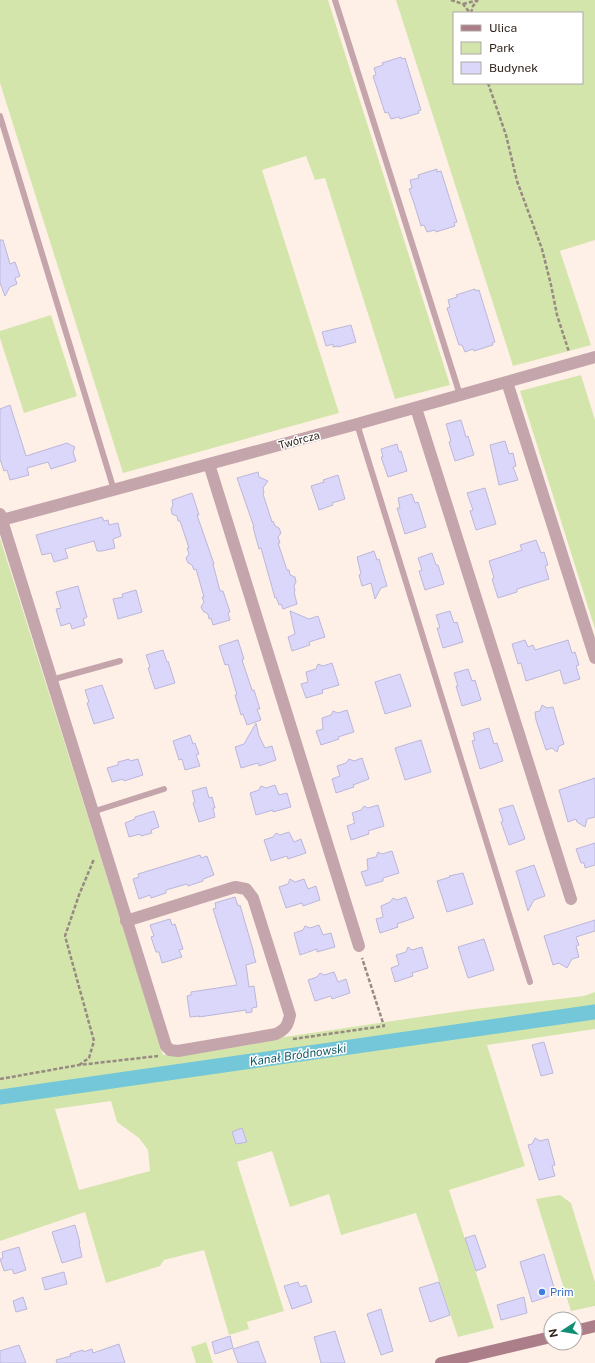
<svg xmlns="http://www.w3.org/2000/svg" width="595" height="1363" font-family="'Public Sans',sans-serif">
	<rect width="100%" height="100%" fill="#fef0e7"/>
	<path fill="#d4e5ac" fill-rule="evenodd" d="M0 0H328L450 385 395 399 325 178 315 180 306 156 262 170 339 413 123 473 0 83Z
		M396 0H595V240L560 251 591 345 513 366ZM454 13H582V83H454Z
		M51 315 77 396 24 413 0 338V331Z
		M581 375 595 420V629L520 391Z
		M0 538 163 1055 467 1010 584 996 595 992V1029L487 1045 525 1166 449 1190 494 1328 458 1337 416 1213 341 1235 329 1194 290 1207 272 1151 237 1162 284 1311 247 1322 249 1329 229 1335 204 1250 164 1260 160 1266 106 1283 85 1212 0 1241ZM111 1101 117 1122 139 1138 148 1150 150 1171 79 1190 55 1109Z
		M560 1195 571 1203 595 1282V1306L571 1311 536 1199Z
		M206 1342 213 1363H196L191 1347Z"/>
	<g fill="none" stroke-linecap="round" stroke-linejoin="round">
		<path stroke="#73c7d9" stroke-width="15" d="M0 1097 595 1012"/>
	</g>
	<path fill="#dbd7fb" stroke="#bbb7da" d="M401 57 402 59 405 58 421 110 418 111 419 113 400 119 399 117 391 119 388 112 385 113 373 76 376 75 374 68 383 65 382 63Z
		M437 169V172L441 171 457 222 454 223 455 226 436 232 435 230 427 232 424 225 421 226 414 203 409 189 412 188 410 180 419 178 418 175Z
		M0 240H3L10 264 15 262 20 276 15 278 17 284 10 287 5 296 0 283Z
		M475 289 476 291 479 290 495 342 492 343 493 345 474 351 473 349 465 352 462 345H459L456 336 447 308 450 307 448 300 457 297 456 295Z
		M351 325 356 342 338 347V346L333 347V344L326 346 322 332Z
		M10 405 26 456 67 443 75 447 73 452 76 461 51 469 48 462 27 468 29 475 10 480 7 470 4 471 0 459V409Z
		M461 420 466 437 468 436 474 455 455 461 449 442 451 441 446 424Z
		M505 441 509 454 513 453 516 466 513 467 518 480 499 485 490 445Z
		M397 444 399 452 401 451 407 471 388 477 381 457H383L381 449Z
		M258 472 259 477 268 481 263 488 264 493 263 494 272 522 273 521 275 526 279 528 281 533 278 537 280 543H278L287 570H289L290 575 295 577 296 582 294 586 295 591 294 592 297 604 283 609 281 604 279 605 276 597 275 598 261 548 259 549 253 527H254L237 478Z
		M338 475 345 499 332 503 333 505 319 510 311 486 324 482 323 480Z
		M485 488 496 524 476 530 470 511 473 510 467 493Z
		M192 493 199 515H197L214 564H213L220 591H223L230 612 228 613 230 620 213 625 211 618 209 619 208 614 203 611 201 607 204 602 202 597H204L196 569 194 570 192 565 188 563 186 558 189 554 187 548H189L180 521H178L177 516 172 514 171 509 173 505 172 500Z
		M412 494 415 503 418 502 426 527 405 534 397 508H400L398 498Z
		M102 517 104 521 108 520 109 525 118 523 121 536 113 539 115 548 102 551H97L94 541 65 549 68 558 54 562 51 553 42 555 36 535Z
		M536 540 541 553 544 552 548 565 545 566 549 579 517 589V592L498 598 492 579 494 578 489 561 522 550 520 545Z
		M374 551 377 560 379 559 387 586 381 588 375 599 371 583 362 586 359 575 361 574 357 557Z
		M432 553 436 565H438L444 584 425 590 419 571 422 570 418 558Z
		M78 586 87 617 83 619 85 625 72 629 70 623 61 626 56 609 61 608 56 592Z
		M136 590 142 612 118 619 113 599 123 597 122 594Z
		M290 611 309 619 318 616 325 637 309 642 310 645 292 651 288 637 295 634Z
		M450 611 454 623 457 622 463 642 443 648 437 628H440L436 615Z
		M237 640H238L244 659 242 660 252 690H254L260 709H257L261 720 247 725 243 714 241 715 235 695H237L228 664 225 665 219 646Z
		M525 640 528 647 533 645 535 650 568 640 572 653 575 652 579 665 576 666 580 679 564 684 560 670 526 681 521 663 518 664 512 644Z
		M163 650 167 662 168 661 175 683 155 689 148 668 150 667 146 655Z
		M332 663 339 685 322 690 323 693 306 698 301 684 308 682 306 672 316 669 318 664 323 666Z
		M468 669 472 681 475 680 481 700 462 706 456 686H458L454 673Z
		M400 674 411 706 385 714 375 682Z
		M102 685 114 718 94 724 87 703 89 702 85 690Z
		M542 705 547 708 553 707 564 744 559 746 557 752 552 748 546 750 536 720 535 712 540 711Z
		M347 710 354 732 338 737 339 739 321 745 316 731 323 729 322 718 331 715 333 711 338 713Z
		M256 723 259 736 265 748 272 746 276 760 259 766 258 763 241 768 235 747 244 744Z
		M489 728 494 744 497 743 503 761 480 769 472 741 475 740 473 733Z
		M190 735 193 744 195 743 199 754 196 755 200 766 185 770 182 759 179 760 173 741Z
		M421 740 431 772 405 780 395 748Z
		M362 758 369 779 353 785 354 787 336 793 332 779 340 776 337 766 346 763 349 759 354 761Z
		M129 759 130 761 138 759 143 775 124 781 123 779 112 782 107 768 118 765V762Z
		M595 778V817L587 819 585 827 577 822 576 819 568 822 559 790Z
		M275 785 279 795 287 793 291 807 273 812V810L256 815 250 793 259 790 261 786 266 788Z
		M206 787 209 798 212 797 215 808H213L215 817 199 822 193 803 195 802 192 791Z
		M378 805 384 826 368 831 369 834 351 840 347 826 355 823 353 819H354L352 813 361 810 364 806 368 808Z
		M513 805 525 839 509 845 501 822 503 821 499 809Z
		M154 811 159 827 151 830 152 833 141 836 140 834 129 837 125 823 135 819V817Z
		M289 832 294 842 301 839 306 853 288 859 287 856 271 861 264 840 273 837 276 833 280 835Z
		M595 843V865L585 868 584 863H581L576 849Z
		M392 851 399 873 383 878V881L366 886 361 872 368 870 367 859 376 857 378 852 382 854Z
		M200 855 201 858 207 856 214 875 203 879V881L188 886 187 884 166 890V893L151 898 150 895 139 899 133 879 139 877 138 874Z
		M534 865 545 896 534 900 528 911 516 871Z
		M463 873 473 904 447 912 437 881 450 877 449 876Z
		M290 879 295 882 304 879 308 889 316 886 320 900 303 906 302 903 286 908 279 887 288 884Z
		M235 897 238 906 240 905 254 953H253L256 962 246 965 249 987 254 986 257 1007 252 1008V1012L246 1013V1010L199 1017V1016L190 1017 187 996 191 995V992L237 985 213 909 216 908 215 903Z
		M406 897 414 918 397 924 398 927 380 933 376 919 383 917 381 906 390 902 393 898 397 900Z
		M170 919 172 925 175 924 183 949 179 950 182 957 162 963 159 952H156L151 937 154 936 150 925Z
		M595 920V931L576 937 579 945 576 946 579 957 572 959 567 968 559 963 553 965 544 936Z
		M319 925 323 935 331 933 335 947 317 952V949L300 955 294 933 303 930 305 926 310 928Z
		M484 939 494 970 468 978 458 947Z
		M408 947 412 950 422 947 428 968 412 973 413 976 395 982 391 968 399 965 396 955 406 952Z
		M334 972 338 982 346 979 350 993 332 999 331 996 315 1001 308 980 317 977 320 973 324 975Z
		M544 1042 553 1073 541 1076 532 1045Z
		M242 1128 247 1142 236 1144 232 1132Z
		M535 1138 540 1141 548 1139 555 1165 552 1166 555 1176 539 1180 528 1145 532 1144Z
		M75 1225 80 1243H79L82 1257 62 1263 52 1232Z
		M475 1235 486 1267 476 1271 465 1238Z
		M19 1247 26 1270 14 1274 12 1269 4 1271 0 1259 3 1258 2 1252Z
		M544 1254 556 1294 532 1302 520 1262Z
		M64 1272 67 1284 45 1290 42 1278Z
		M298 1282 300 1287 306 1285 312 1302 292 1309 284 1286Z
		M439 1282 450 1315 430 1322 419 1288Z
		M23 1297 27 1309 16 1312 13 1301Z
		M524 1297 527 1313 501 1320 497 1305Z
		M381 1309 393 1351 381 1355 367 1314Z
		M335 1331 345 1363H321L314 1337Z
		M230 1336 233 1348 215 1354 212 1342Z
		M258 1341 266 1363H238L233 1349Z
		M119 1344 125 1363H57L56 1360 71 1356 70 1354 83 1350V1352L92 1349 93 1353Z
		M19 1345 26 1363H0V1351Z"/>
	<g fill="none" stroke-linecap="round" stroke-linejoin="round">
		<path stroke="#978a81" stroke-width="2.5" stroke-dasharray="4 2" stroke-linecap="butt" d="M451 0 463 4 470 13
			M463 4 479 0
			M471 13 473 6 477 1
			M488 83 506 135 517 181 542 249 551 285 557 315 569 352
			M293 1039 384 1026 362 958
			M79 1065 89 1058 94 1041 65 936 79 895 94 859
			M0 1079 79 1065 158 1056"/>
		<path stroke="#c4a5ac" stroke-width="6" d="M335 0 460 395
			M0 116 114 490
			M357 424 530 982
			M51 680 120 661
			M92 812 164 789"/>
		<path stroke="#c4a5ac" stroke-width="12" d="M507 382 595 658
			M416 408 571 899
			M209 464 359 946
			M0 514 166 1046 170 1050 178 1051 276 1034C286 1029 288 1025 290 1015L253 898 246 889 235 887 126 921
			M2 520 357 424 595 357"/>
		<path stroke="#ac7e8a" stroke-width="12" d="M575 1331 595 1326
			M441 1363 551 1337"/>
	</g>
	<circle fill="#3f7fe0" stroke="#fff" stroke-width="1.5" cx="542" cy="1292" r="4"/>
	<g text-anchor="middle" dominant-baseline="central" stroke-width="3" stroke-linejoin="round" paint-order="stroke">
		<g font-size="11" fill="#32251d" stroke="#fff">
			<text transform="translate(299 440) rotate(-15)">Twórcza</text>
		</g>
		<g font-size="11" fill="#366cbe" stroke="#fff" text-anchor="start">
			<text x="550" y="1292">Prim</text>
		</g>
		<g font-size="12" font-style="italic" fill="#155c69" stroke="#fff">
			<text transform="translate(298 1055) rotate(-8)">Kanał Bródnowski</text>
		</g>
	</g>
	<rect x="453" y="12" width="130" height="72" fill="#ffffff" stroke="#ada8a5"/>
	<rect x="461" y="25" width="20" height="6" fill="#ac7e8a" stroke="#ada8a5"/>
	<text x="489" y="32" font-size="12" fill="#32251d">Ulica</text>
	<rect x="461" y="42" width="20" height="12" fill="#d4e5ac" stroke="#ada8a5"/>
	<text x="489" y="52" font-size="12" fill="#32251d">Park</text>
	<rect x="461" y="62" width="20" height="12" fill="#dbd7fb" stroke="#ada8a5"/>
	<text x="489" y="72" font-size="12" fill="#32251d">Budynek</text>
	<g transform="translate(563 1331) rotate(258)"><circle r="19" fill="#ffffff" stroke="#ada8a5"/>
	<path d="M0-3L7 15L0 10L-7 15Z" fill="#0f8e74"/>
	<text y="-6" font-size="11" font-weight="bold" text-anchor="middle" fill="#32251d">N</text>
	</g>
</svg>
